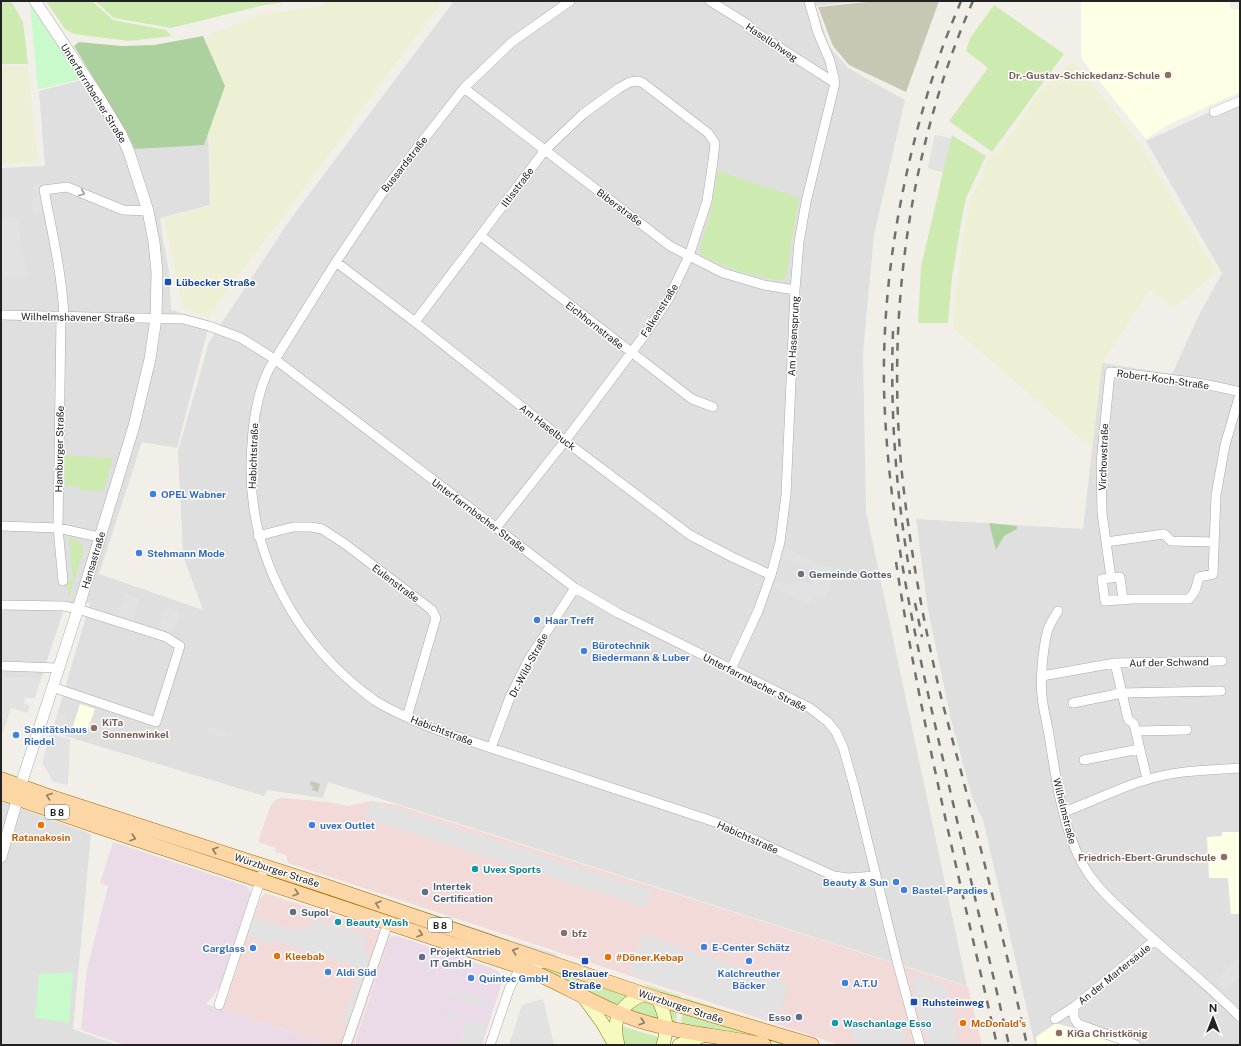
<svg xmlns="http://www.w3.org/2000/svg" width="1241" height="1046" font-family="'Public Sans',sans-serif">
	<rect width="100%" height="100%" fill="#f2efe9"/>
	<path fill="#e0dfdf" d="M454 1H863L816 6 829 46 848 68 905 100 874 235 863 352 866 511 967 986 328 782 323 798 267 790 264 796 52 732 90 603H66L41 679 1 678V168L45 166 39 91 94 77 207 86 210 205 160 218 163 240 169 271 171 310 210 321 177 448 142 442 99 574 203 610 183 556 178 451 209 342 289 221Z
		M1240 98V1045H1035L983 820 972 797 951 719 928 610 916 519 1083 529 1102 363 1172 374 1199 315 1222 273 1146 141Z
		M1 801 91 834 73 1029 117 1045H1Z"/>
	<path fill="#f2dad9" d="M282 798 327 802 348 806 371 801 397 805 968 987 982 1045H840L288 863 286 855 275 852 276 848 258 842 270 807 275 800Z
		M265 893 391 934 355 1039V1045H331L221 1009 260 899Z"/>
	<path fill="#ebdbe8" d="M113 842 246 886 248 888 250 891V896L220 987 206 1004 331 1045H125L81 1030 87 969 108 886 100 883Z
		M397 936 492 968 498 971 501 977V985L482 1045H356V1039L390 937Z"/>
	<path fill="#ffffe5" d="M1081 1H1230V9H1240V92L1170 124 1146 139 1081 58Z
		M80 704 95 709 86 734 72 730Z
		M1222 832H1240V914H1231L1228 878H1209L1207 837 1222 836Z
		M1056 1023 1076 1029 1123 1045H1037L1036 1037Z"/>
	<path fill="#c7c7b4" d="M877 1H939L906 92 849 65 833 46 818 7Z
		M311 781 320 784 318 792 312 790 313 786 310 785Z"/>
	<path fill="#eef0d5" d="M326 1H443L397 61 288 211 247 263 209 317 183 309 164 218 211 206 207 35 260 15 321 6Z
		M1070 63H1075L1140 144 1217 272 1179 303 1171 306 1150 290 1102 363 1092 448 953 328 957 284 964 231 971 199 992 152 997 155 1040 91Z
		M28 66 38 162 1 164V67Z"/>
	<path fill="#cdebb0" d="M1 1H11L23 22 28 64H1Z
		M46 1H92L113 20 166 30 172 36 129 41 74 34 65 29Z
		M95 1H291L260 6 171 28 114 18Z
		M994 5 1064 54 992 152 949 121 988 68 966 51 970 38Z
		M935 135 951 139 952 135 955 137 986 156 966 198 961 223 952 278 948 323H918L921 267 943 172 928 168Z
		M718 171 799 198 786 278 778 281 738 271 701 256 699 249 710 216Z
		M64 455 113 458 103 491 80 490V486H65Z
		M69 537 77 540 83 545V553L68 600V581L73 580Z
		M539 967H541L629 996 618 1007Z
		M644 984 681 996 680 998 647 987Z
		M686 998 751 1019 750 1021 685 1000Z
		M640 1001C654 1002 657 1009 662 1021L627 1010Z
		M668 1009 677 1011 676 1025 672 1024Z
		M682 1013C720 1026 760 1034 799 1045H782L763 1040 681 1026Z
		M621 1026 661 1038 659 1045H623Z"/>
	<path fill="#add19e" d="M203 36 225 86 204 145 135 149 126 131 74 46 79 42 122 46 154 45Z
		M989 523 1017 526V529L1004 536 996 550Z"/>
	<path fill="#c8facc" d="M30 4 82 79 38 89Z
		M73 972 69 1023 35 1018 39 974Z"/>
	<path fill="#e2e2e2" d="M935 135 951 139 943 171 928 168Z
		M33 184H40L42 213H33Z
		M1 217H17L28 278 1 277Z
		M790 549 825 567 833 568 828 594 825 599 814 596 809 604 775 587 777 581 795 586 797 581 812 584 816 568 783 559 785 551Z
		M125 594 140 599 133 620 118 615Z
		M165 607 180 612 173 633 158 628Z
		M1 678 41 679 35 698H25L24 703 30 706 27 713 11 708 2 734H1Z
		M67 714V736L52 733 57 715Z
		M210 727 227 733 225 738 209 732Z
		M51 734 70 739 68 785 53 782 42 762Z
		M371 801 652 891 646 907 365 818Z
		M290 867 316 875 496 935 495 938 287 868Z
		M253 917 296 930 302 927 309 930 313 919 367 936 363 950 371 952 348 1025 342 1024 360 968 273 940 272 944 247 935Z
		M642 934 785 983 786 994 776 1022 629 974Z
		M515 941 556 954 558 958 512 942Z
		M1240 957V977L1225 991 1215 981Z
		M921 977 945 986 951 1002 959 1045H928L911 979Z
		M452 989 487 1000V1008L450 995Z
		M543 999 554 1045H509L522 1005Z
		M447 1009 457 1012 455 1018 445 1015Z
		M856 1020 892 1031 894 1024 903 1026 901 1033 906 1034 903 1045H858L851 1033Z
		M473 1021 486 1025 480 1045H459L467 1022 472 1024Z"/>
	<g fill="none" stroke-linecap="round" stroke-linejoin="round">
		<defs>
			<path id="minor" d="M570 1 512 42 464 88 385 189 336 262 269 369C255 398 252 431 251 463 249 558 298 645 374 700 394 713 418 722 440 731L715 822 834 876 848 878 875 876
				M710 1 747 24 752 30 835 83
				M464 88 670 246 723 273 764 285 795 290
				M1214 112 1240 101
				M481 236 692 399 713 407
				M336 262 415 322 565 441 690 535 732 557 771 575
				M1 315 183 319 209 326 241 338 276 360 575 588 618 613 810 708 828 722 836 732 843 747 854 786 898 965 920 1045
				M61 317 58 528 63 581
				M64 317C62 274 52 232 44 190L67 187 123 210 148 211
				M415 322 545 150 583 114 619 88 630 82 638 81 643 83 708 133 715 143 713 161 707 201 689 256 668 300 643 337 565 441 496 528
				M1 526 58 528 99 537
				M258 536 293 527H311L322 529 345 544 432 610 436 618 407 717
				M1106 542 1164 534 1171 541 1214 542
				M1111 578 1102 579 1105 601 1133 599H1189L1195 591 1199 577 1213 574 1216 495 1225 445 1240 394
				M1123 600 1120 577 1111 578 1102 513 1101 463 1110 372C1154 377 1197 381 1240 392
				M1 605 64 606 78 609 166 637 180 646 156 722 52 687
				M1058 611C1054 618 1048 626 1047 633 1043 649 1040 680 1042 696 1043 709 1047 722 1049 735 1056 777 1061 822 1081 861 1094 887 1118 906 1139 926 1173 957 1208 985 1240 1017
				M1115 663 1128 719 1134 724 1147 779
				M1 666 58 668
				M731 669 758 611 771 575 780 542 786 495 795 290 799 242 806 202 835 83 830 61 818 33 809 1
				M1042 676 1115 663 1222 661
				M1073 703 1122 693 1221 691
				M1136 731 1187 730
				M491 748 510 697 529 659 575 588
				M1084 760 1139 749
				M1064 812C1092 802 1118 788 1146 780 1177 770 1209 770 1240 768
				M219 1005 262 875
				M1074 1007V1018L1078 1024 1136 1045
				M1055 1019 1074 1007 1155 940
				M346 1045 388 923
				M490 1045 510 987 521 967 534 964 545 963"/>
			<path id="tertiary" d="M1 857 24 775 78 609 134 426 150 359 156 318 157 272 154 242 148 211 129 152 121 134 97 94 35 1"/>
			<path id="secondary" d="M585 999 603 1024 615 1045
				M658 999C665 1014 669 1028 663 1045
				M618 1045C611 1018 620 1005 644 994
				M679 1045 705 1035"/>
			<path id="primary" d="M1 779 51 797 328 887 658 999 812 1045
				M1 793 96 826 521 967C563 983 600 1009 644 1022 683 1034 724 1036 764 1045"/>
		</defs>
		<use href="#minor" stroke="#a9a9a9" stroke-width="10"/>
		<use href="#tertiary" stroke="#a9a9a9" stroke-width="12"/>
		<use href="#secondary" stroke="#707d05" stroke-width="14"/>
		<use href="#primary" stroke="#a06b00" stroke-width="15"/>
		<use href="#minor" stroke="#fff" stroke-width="9"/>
		<use href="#tertiary" stroke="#fff" stroke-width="11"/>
		<use href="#secondary" stroke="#f7fabf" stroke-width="13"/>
		<use href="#primary" stroke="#fcd6a4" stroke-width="14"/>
		<path stroke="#707070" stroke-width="2.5" stroke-dasharray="8 8" stroke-linecap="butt" d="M961 1C953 21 944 41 938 61 903 165 882 277 884 388 887 508 912 625 939 742 962 843 986 944 1009 1045
			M973 1C909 147 886 316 902 474 910 550 924 626 942 701 952 739 963 777 972 815 992 891 1010 968 1027 1045
			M893 331C890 413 896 493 910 574
			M896 562C921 725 961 885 997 1045
			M915 603 922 637"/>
	</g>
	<defs><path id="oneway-chevron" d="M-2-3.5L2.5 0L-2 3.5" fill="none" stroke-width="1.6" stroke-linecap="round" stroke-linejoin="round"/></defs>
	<use stroke="#9c9c9c" href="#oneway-chevron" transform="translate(82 193) rotate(23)"/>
	<g stroke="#8f7c63">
		<use href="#oneway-chevron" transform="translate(49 796) rotate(-160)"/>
		<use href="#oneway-chevron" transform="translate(133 838) rotate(18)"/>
		<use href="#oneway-chevron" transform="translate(215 850) rotate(-162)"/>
		<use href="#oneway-chevron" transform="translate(296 893) rotate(18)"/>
		<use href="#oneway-chevron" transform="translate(378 904) rotate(-161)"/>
		<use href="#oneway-chevron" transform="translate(420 934) rotate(18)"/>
		<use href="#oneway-chevron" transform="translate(515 951) rotate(-161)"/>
		<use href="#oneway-chevron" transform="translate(642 1022) rotate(17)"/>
	</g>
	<g fill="#8d6e63" stroke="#fff" stroke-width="1.5">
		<circle cx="1168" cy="75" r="4"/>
		<circle cx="94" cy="728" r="4"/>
		<circle cx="1224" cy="857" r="4"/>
		<circle cx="564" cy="933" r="4"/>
		<circle cx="1059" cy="1033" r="4"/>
	</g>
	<g fill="#1a4fb4" stroke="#fff" stroke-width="1.5">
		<rect x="164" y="278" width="8" height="8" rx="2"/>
		<rect x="581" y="957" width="8" height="8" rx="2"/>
		<rect x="910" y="998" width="8" height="8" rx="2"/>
	</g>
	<g fill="#3f7fe0" stroke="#fff" stroke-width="1.5">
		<circle cx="153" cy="494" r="4"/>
		<circle cx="139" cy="553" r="4"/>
		<circle cx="537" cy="620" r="4"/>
		<circle cx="584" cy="651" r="4"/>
		<circle cx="16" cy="735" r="4"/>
		<circle cx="312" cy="825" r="4"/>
		<circle cx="896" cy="882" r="4"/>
		<circle cx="904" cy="890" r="4"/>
		<circle cx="704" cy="947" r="4"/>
		<circle cx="253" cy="948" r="4"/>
		<circle cx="749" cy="961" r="4"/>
		<circle cx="328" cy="972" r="4"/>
		<circle cx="471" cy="978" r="4"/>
		<circle cx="845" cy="983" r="4"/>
	</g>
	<circle fill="#6b7280" stroke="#fff" stroke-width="1.5" cx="801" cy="574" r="4"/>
	<g fill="#e8710a" stroke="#fff" stroke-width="1.5">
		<circle cx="41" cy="825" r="4"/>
		<circle cx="277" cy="956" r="4"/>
		<circle cx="608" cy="957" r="4"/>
		<circle cx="963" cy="1023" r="4"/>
	</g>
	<g fill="#0f9aa8" stroke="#fff" stroke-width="1.5">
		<circle cx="475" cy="869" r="4"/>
		<circle cx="338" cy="922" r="4"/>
		<circle cx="835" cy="1023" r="4"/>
	</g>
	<g fill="#5c6f8a" stroke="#fff" stroke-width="1.5">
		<circle cx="425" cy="892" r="4"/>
		<circle cx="293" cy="912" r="4"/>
		<circle cx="422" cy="957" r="4"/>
		<circle cx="799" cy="1017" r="4"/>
	</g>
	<g text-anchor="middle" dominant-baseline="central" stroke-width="3" stroke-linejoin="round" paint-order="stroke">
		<g fill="#fff" stroke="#646464" stroke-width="1">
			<rect x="45" y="805" width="24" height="14" rx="3"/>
			<rect x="428" y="918" width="24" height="14" rx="3"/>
		</g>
		<g font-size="9" font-weight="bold" fill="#222">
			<text x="57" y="812">B 8</text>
			<text x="440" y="925">B 8</text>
		</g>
		<g font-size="10" fill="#222" stroke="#fff">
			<text transform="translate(772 42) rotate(34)">Hasellohweg</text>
			<text transform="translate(94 93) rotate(58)">Unterfarrnbacher Straße</text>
			<text transform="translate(404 164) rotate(-52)">Bussardstraße</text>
			<text transform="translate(517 187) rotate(-53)">Iltisstraße</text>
			<text transform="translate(620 207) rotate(37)">Biberstraße</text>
			<text transform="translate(659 310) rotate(-58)">Falkenstraße</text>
			<text transform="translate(78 317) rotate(1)">Wilhelmshavener Straße</text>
			<text transform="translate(595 325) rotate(38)">Eichhornstraße</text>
			<text transform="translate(793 336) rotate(-87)">Am Hasensprung</text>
			<text transform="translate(1163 379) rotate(8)">Robert-Koch-Straße</text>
			<text transform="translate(548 427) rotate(38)">Am Haselbuck</text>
			<text transform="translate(59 449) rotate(-89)">Hamburger Straße</text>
			<text transform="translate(253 456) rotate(-88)">Habichtstraße</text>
			<text transform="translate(1103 457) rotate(-88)">Virchowstraße</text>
			<text transform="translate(479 515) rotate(37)">Unterfarrnbacher Straße</text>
			<text transform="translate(93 560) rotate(-73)">Hansastraße</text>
			<text transform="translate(396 583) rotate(37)">Eulenstraße</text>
			<text transform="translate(1169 662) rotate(-1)">Auf der Schwand</text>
			<text transform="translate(528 665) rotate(-62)">Dr.-Wild-Straße</text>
			<text transform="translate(755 682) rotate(27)">Unterfarrnbacher Straße</text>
			<text transform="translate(442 730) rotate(21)">Habichtstraße</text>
			<text transform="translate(1065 811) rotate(76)">Wilhelmstraße</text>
			<text transform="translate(748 837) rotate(24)">Habichtstraße</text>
			<text transform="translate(277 870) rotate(18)">Würzburger Straße</text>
			<text transform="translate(1114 974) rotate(-39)">An der Martersäule</text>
			<text transform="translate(681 1006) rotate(18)">Würzburger Straße</text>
		</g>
		<g font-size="10" font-weight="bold" fill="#785e54" stroke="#fff" text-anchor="start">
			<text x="1160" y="75" text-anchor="end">Dr.-Gustav-Schickedanz-Schule</text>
			<text x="102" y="722">KiTa<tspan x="102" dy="12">Sonnenwinkel</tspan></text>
			<text x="1216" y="857" text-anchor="end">Friedrich-Ebert-Grundschule</text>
			<text x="572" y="933">bfz</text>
			<text x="1067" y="1033">KiGa Christkönig</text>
		</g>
		<g font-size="10" font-weight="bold" fill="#164399" stroke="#fff" text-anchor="start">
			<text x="176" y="282">Lübecker Straße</text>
			<text x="585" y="973" text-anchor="middle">Breslauer<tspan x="585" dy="12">Straße</tspan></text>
			<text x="922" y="1002">Ruhsteinweg</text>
		</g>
		<g font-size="10" font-weight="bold" fill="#366cbe" stroke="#fff" text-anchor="start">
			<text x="161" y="494">OPEL Wabner</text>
			<text x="147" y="553">Stehmann Mode</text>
			<text x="545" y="620">Haar Treff</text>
			<text x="592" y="645">Bürotechnik<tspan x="592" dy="12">Biedermann &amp; Luber</tspan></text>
			<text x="24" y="729">Sanitätshaus<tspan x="24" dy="12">Riedel</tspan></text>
			<text x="320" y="825">uvex Outlet</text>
			<text x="888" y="882" text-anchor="end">Beauty &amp; Sun</text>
			<text x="912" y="890">Bastel-Paradies</text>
			<text x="712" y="947">E-Center Schätz</text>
			<text x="245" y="948" text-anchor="end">Carglass</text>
			<text x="336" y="972">Aldi Süd</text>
			<text x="749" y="973" text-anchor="middle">Kalchreuther<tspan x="749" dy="12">Bäcker</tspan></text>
			<text x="479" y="978">Quintec GmbH</text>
			<text x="853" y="983">A.T.U</text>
		</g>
		<g font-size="10" font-weight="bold" fill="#5b616d" stroke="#fff" text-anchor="start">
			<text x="809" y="574">Gemeinde Gottes</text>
		</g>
		<g font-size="10" font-weight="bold" fill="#c56008" stroke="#fff" text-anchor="start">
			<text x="41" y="837" text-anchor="middle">Ratanakosin</text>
			<text x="285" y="956">Kleebab</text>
			<text x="616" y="957">#Döner.Kebap</text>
			<text x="971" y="1023">McDonald's</text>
		</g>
		<g font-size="10" font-weight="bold" fill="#0d838f" stroke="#fff" text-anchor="start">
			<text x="483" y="869">Uvex Sports</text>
			<text x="346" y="922">Beauty Wash</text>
			<text x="843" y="1023">Waschanlage Esso</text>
		</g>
		<g font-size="10" font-weight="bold" fill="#4e5e75" stroke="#fff" text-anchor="start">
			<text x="433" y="886">Intertek<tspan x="433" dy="12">Certification</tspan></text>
			<text x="301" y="912">Supol</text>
			<text x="430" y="951">ProjektAntrieb<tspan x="430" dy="12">IT GmbH</tspan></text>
			<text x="791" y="1017" text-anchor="end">Esso</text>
		</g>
	</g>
	<rect width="1241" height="1046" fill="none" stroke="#222222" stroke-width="4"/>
	<g transform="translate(1213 1018)" stroke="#ffffff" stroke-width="3" paint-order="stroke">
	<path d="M0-3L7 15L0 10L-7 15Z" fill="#222222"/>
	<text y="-6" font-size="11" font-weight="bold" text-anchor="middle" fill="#222222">N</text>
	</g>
</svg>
